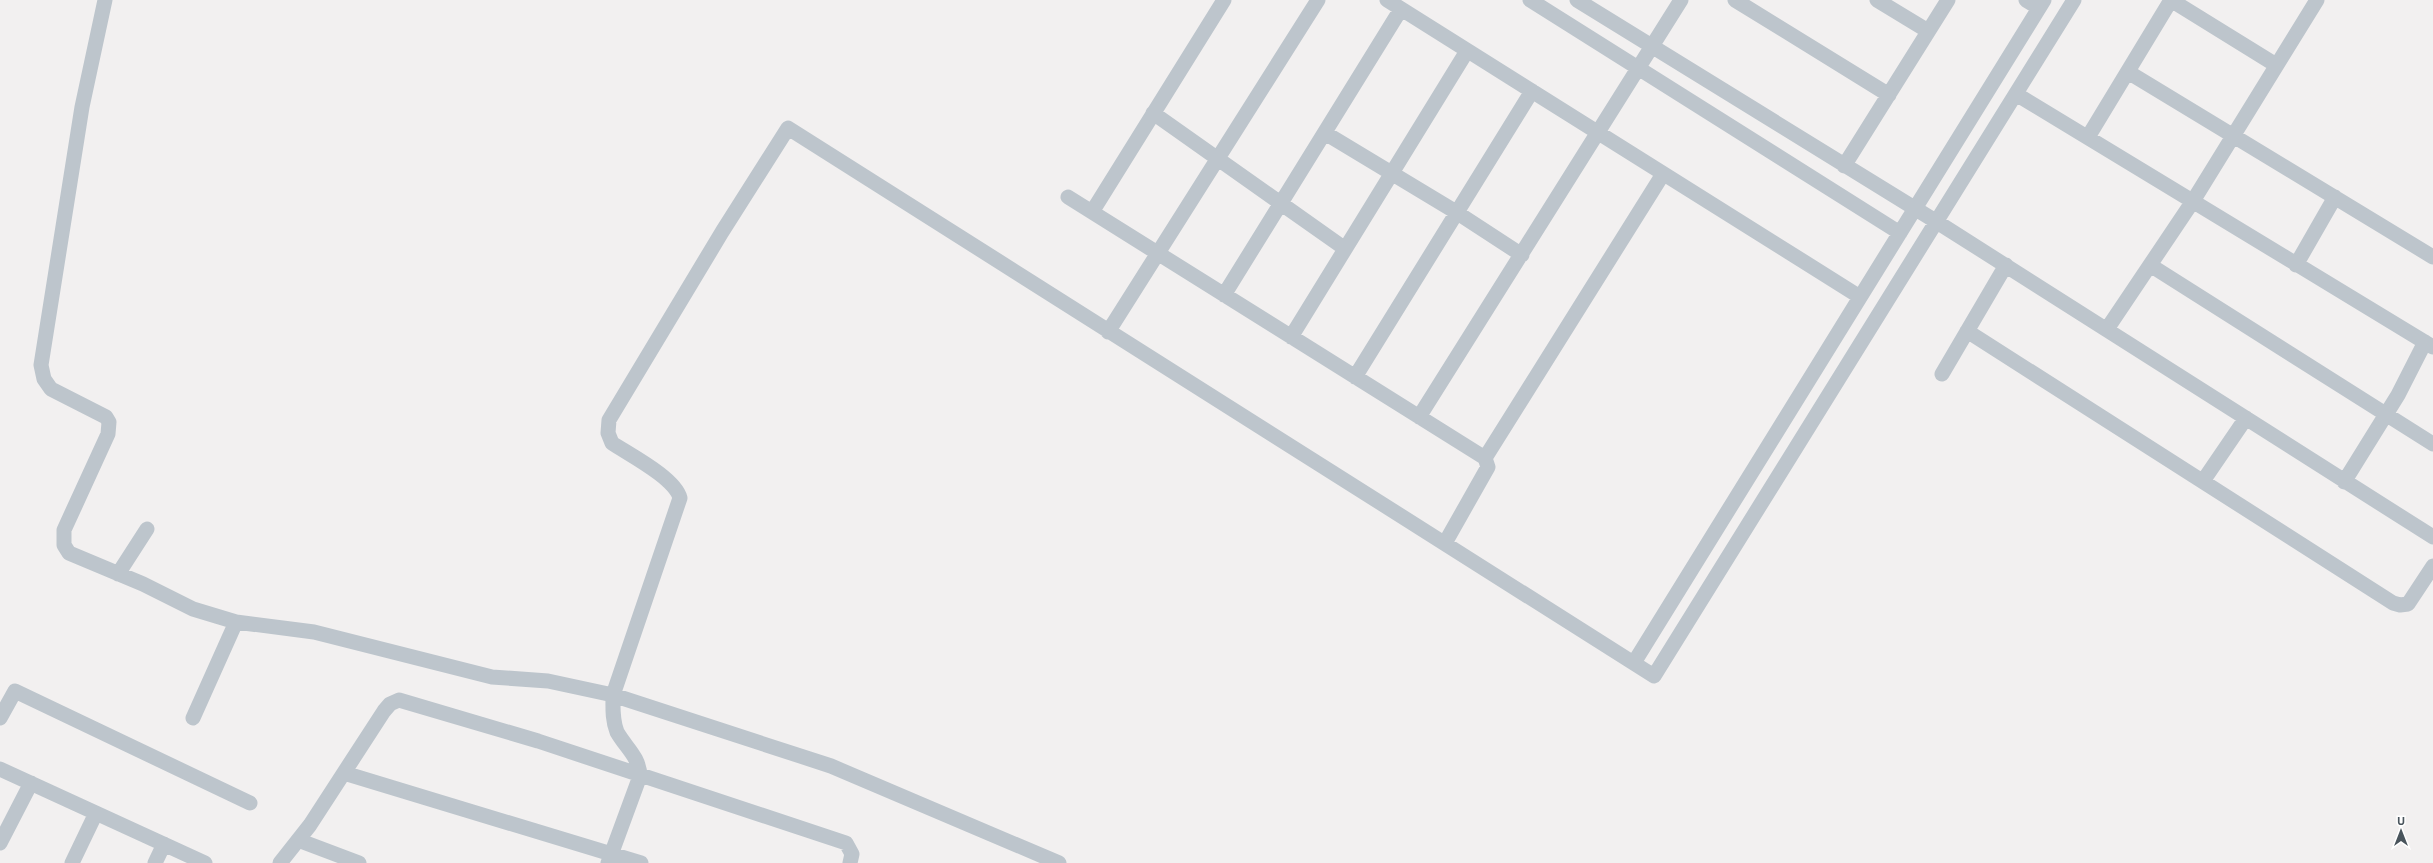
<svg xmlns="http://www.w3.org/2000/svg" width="2433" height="863" font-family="'Public Sans',sans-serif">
	<rect width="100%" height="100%" fill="#f2f0f0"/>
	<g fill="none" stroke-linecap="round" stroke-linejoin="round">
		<path stroke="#bdc5cc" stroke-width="15" d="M105 0 82 107 41 365 44 379 51 389 106 417 109 422 108 434 64 530V545L69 553 143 584 193 609 236 622 314 632 492 677 548 681 613 695 831 766 1059 863
			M1387 0 1860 297
			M1530 0 1900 233
			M1577 0 1937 222 2433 537
			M1735 0 1889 95
			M1877 0 1928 31
			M2026 0 2039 8
			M2171 0 2276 65
			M2128 72 2433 257
			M2016 94 2433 347
			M1153 113 1344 248
			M1325 133 1456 212 1522 255
			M2088 137 2171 0
			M1844 166 1948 0
			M1068 197 1485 458 1488 467 1445 543
			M1092 212 1224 0
			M2150 265 2433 444
			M2296 265 2335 197
			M1224 295 1401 9
			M2107 329 2193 201 2317 0
			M1967 331 2393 603 2400 605 2408 604 2433 566
			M1108 332 1318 0
			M1291 337 1467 51
			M1942 374 2006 265
			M1355 377 1532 91
			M1419 417 1681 0
			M1485 458 1663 174
			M2203 481 2246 418
			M2344 482 2398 395 2425 342
			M118 574 147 529
			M1635 661 2044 0
			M0 718 15 691 250 803
			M193 718 236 622
			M0 769 205 863
			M344 773 641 863
			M298 840 359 863
			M0 843 31 783
			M72 863 96 813
			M155 863 164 844
			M280 863 310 825 384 711 390 704 399 700 538 741 846 843 852 854 850 863
			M608 863 640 776C639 756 626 748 617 732 612 720 613 707 613 695L680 498C675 478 630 455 612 443L608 433 609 420 722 232 788 128 1654 676 2074 0"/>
	</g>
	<g transform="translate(2401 831)" stroke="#ffffff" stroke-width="3" paint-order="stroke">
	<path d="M0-3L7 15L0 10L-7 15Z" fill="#49545c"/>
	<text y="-6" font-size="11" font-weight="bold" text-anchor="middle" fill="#49545c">U</text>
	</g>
</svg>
